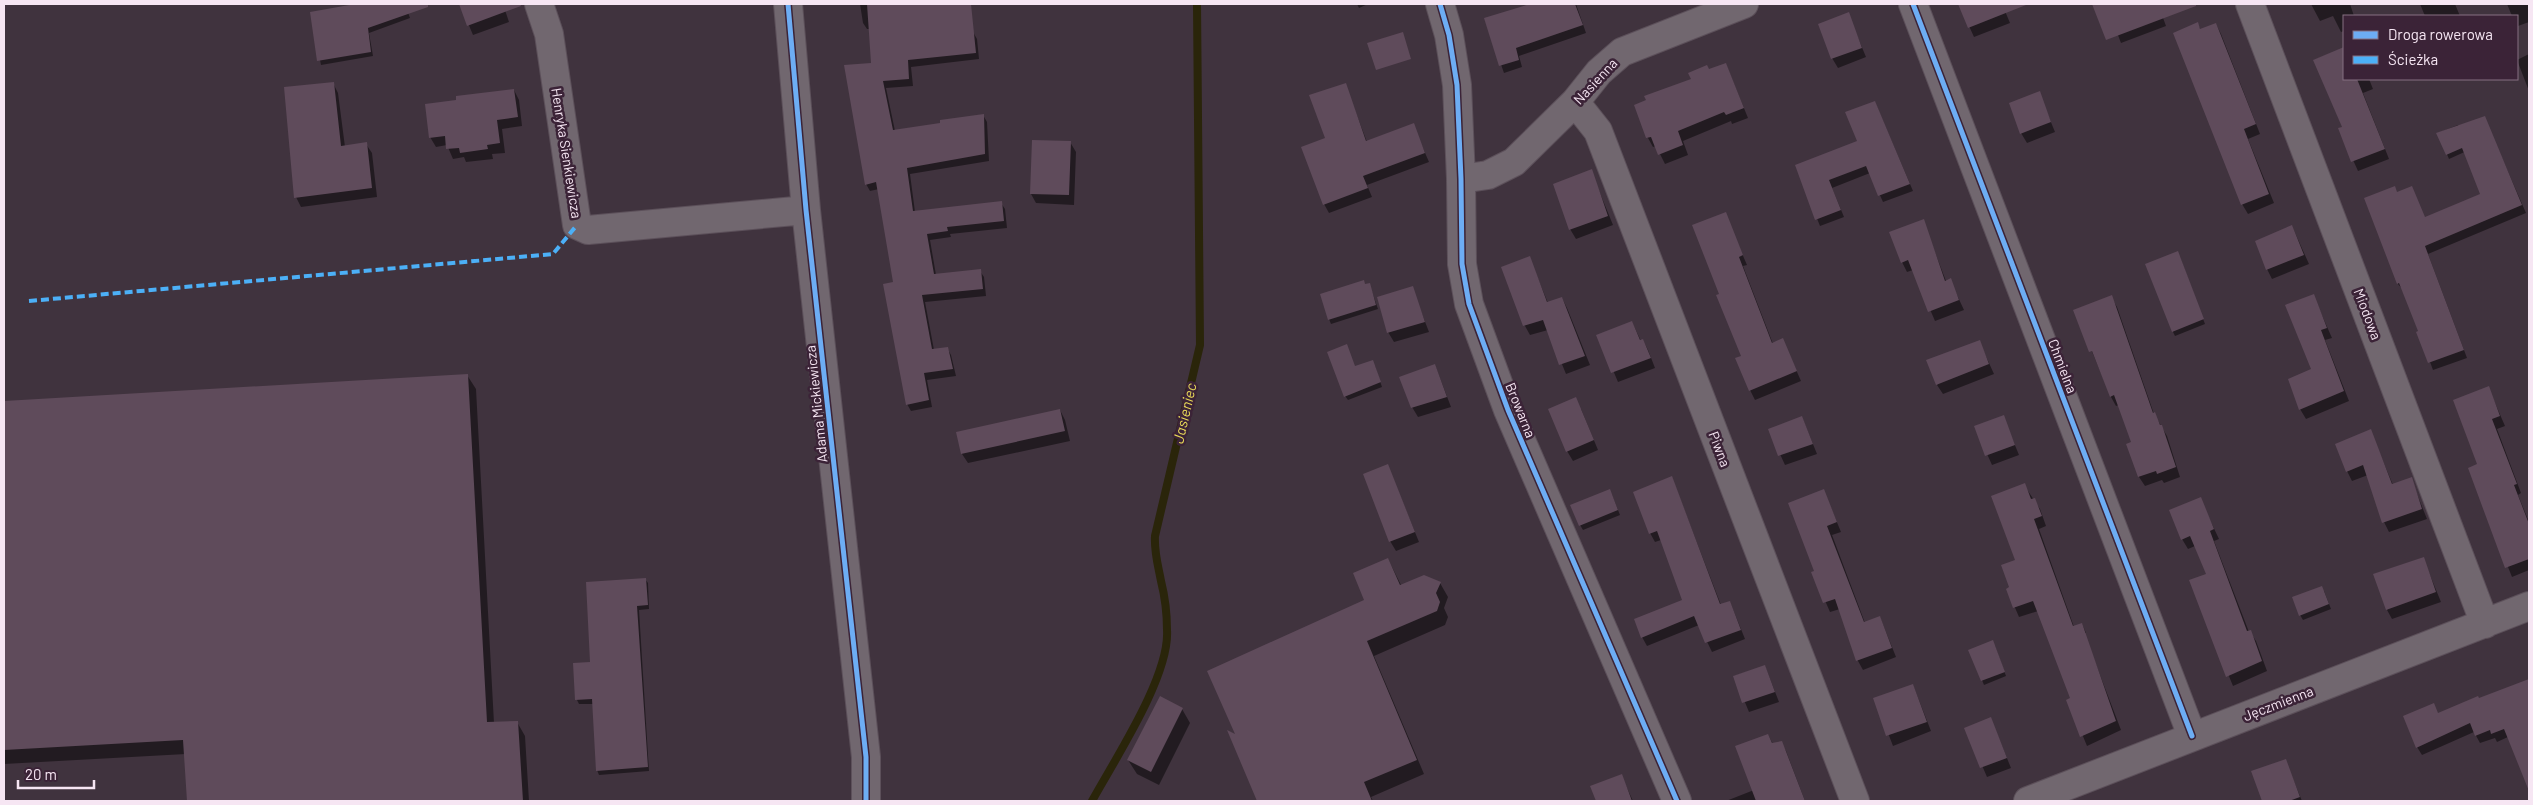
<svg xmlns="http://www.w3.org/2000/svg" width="2533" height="805" font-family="Barlow,sans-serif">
	<rect width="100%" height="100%" fill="#40333e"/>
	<path fill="#0007" d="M367 4H405L410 18 369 33 373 56 321 65 311 13Z
		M460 4H503L509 22 473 35Z
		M860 4H919L924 40 973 32 977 39 979 59 911 67 913 86 886 88 895 131 942 124 983 115 987 122 989 161 910 174 915 212 1001 203 1005 209 1007 228 950 234 951 237 930 240 936 275 980 271 984 277 986 296 925 302 934 350 947 348 951 355 956 376 927 380 932 407 911 411 907 404 895 283 879 189 870 191 866 184 873 64 870 29H867L863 23Z
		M1357 4H1368L1359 8Z
		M1534 4H1576L1586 33 1519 56 1522 67 1504 73 1485 19Z
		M1959 4H2002L2010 23 1974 37Z
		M2106 4H2158L2166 26 2121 43Z
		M2311 4H2350L2354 16H2344V31L2341 32 2333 16 2320 21Z
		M2420 4H2455L2460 16H2425Z
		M2507 4H2529V22L2518 26 2517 16H2512Z
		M1848 14 1866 57 1838 68 1832 58Z
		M2197 24 2201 30 2216 24 2221 34 2260 134 2248 139 2274 203 2248 214 2242 204Z
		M2344 48V79H2369L2373 89 2363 93 2389 159 2358 171 2339 129 2343 128 2314 60Z
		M2529 54V91L2517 60Z
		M1726 64 1748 118 1732 124 1731 121 1683 141 1688 155 1665 164 1656 146 1653 147 1648 138 1635 106Z
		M333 83 338 93 345 147 366 144 372 153 377 197 301 207 296 197Z
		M1345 84 1367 142 1413 125 1429 162 1367 185 1372 197 1329 213 1324 204 1326 139Z
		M514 90 519 100 522 126 502 129 505 153 492 154 493 159 466 162 464 157 453 159 447 145 436 147 430 137 458 101Z
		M2039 93 2055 132 2027 143 2021 133Z
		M1875 102 1913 191 1883 202 1870 173 1832 188 1844 217 1820 226 1796 166 1858 142Z
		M2458 125 2469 150 2449 159 2438 133Z
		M1070 142 1076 152 1074 205 1036 203 1031 194Z
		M2499 151 2526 213 2428 254 2467 358 2433 370 2404 291 2398 284 2397 193 2425 218 2482 194Z
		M1591 171 1613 225 1576 239 1570 229Z
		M1725 214 1747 265 1743 266 1773 344 1783 340 1801 381 1755 400 1750 390 1742 356 1720 295Z
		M1923 221 1946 281 1950 280 1964 310 1935 321 1913 270 1907 272 1902 262Z
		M2292 226 2309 264 2272 279 2267 269Z
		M1529 257 1548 303 1562 298 1567 308 1590 365 1566 374 1548 330 1530 335 1525 326 1503 267Z
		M2180 257 2205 324 2175 336 2173 332Z
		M1365 286 1371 289 1378 309 1331 324 1329 319Z
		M1412 288 1429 332 1394 342 1388 332Z
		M2313 295 2332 338 2325 340 2349 401 2306 419 2300 409 2313 370Z
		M2111 297 2117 307 2154 414 2167 436 2180 477 2164 483 2162 480 2145 486 2139 477 2133 443 2119 405 2116 406 2111 397 2075 311Z
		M1632 322 1641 341 1643 340 1648 350 1655 368 1618 382 1598 335Z
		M1979 341 1994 374 1943 394 1937 385Z
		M1435 365 1451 407 1418 417 1412 407Z
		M1375 366 1382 387 1348 400 1345 396Z
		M467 375 476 389 494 723 517 722 525 736 529 801H188L186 754 4 764V402Z
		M2488 387 2505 426 2497 429 2521 493 2518 495 2529 522V570L2512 577 2469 469 2479 465Z
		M1581 409 1598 450 1573 461 1567 451Z
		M1060 410 1065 420 1070 441 968 463 962 454 958 433Z
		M2003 416 2019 455 1992 465 1975 427Z
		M1802 417 1817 454 1785 465 1769 430Z
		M2370 430 2393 485 2411 479 2427 519 2389 532 2384 522 2368 475 2352 481 2347 471Z
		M1388 466 1419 542 1396 551 1390 541Z
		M1672 478 1721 605 1730 602 1745 639 1712 652 1699 625 1647 646 1642 637 1684 600 1661 540 1655 542 1650 533Z
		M2024 485 2040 509 2046 526 2039 529 2074 627 2082 624 2086 633H2084L2121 730 2087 746 2068 700 2072 699 2038 611 2019 617 2007 589 2011 588 2017 561Z
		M1824 491 1841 532 1832 535 1865 623 1880 617 1896 657 1863 670 1858 661 1840 609 1830 612 1813 573 1816 572Z
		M1612 495 1620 515 1583 530 1580 525Z
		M2200 499 2219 539 2214 541 2249 632H2250L2256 641 2267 671 2233 686 2190 581 2207 575 2195 546 2188 549 2182 539Z
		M2423 558 2441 602 2392 619 2387 610Z
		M1388 559 1401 585 1440 583 1448 597 1444 608 1448 617 1445 625 1374 656 1424 774 1371 797 1373 801H1259L1230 733 1238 737 1366 601Z
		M645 579 648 583 649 609 639 610 649 771 599 775 597 770 593 704H579L577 700 591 663Z
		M2324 591 2331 609 2303 620 2300 615Z
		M1995 646 2006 676 1984 685 1970 651Z
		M1765 666 1779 702 1749 712 1734 676Z
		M2529 681V786L2508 737 2497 742 2495 738 2480 743 2474 732 2422 755 2417 747 2438 714Z
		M1913 685 1931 731 1893 746 1875 699Z
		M1182 709 1190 723 1159 785 1137 774 1128 760Z
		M1991 719 2011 768 1987 777 1966 728Z
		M1768 735 1773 744 1781 742 1786 751 1805 801H1726L1754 790Z
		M2285 760 2302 801H2264L2253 772Z
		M1621 775 1633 801H1598L1592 787Z"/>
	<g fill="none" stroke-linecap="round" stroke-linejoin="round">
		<path stroke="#2a250a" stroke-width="8" d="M1092 801C1115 759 1170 676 1167 630 1167 614 1165 597 1161 581 1158 565 1154 552 1155 536L1200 345 1197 4"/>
	</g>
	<path fill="#5f4b5b" d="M355 4H428V7L368 28 371 52 317 61 310 12Z
		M459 4H520L521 6 467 26Z
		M867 4H971L976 53 908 60 909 79 883 81 893 130 940 123V120L984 114 985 154 907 168 913 211 1002 201 1004 221 947 227 948 231 927 234 934 274 981 269 983 289 922 295 932 349 948 347 953 369 924 373 929 400 906 405 883 284 893 282 876 182 865 185 844 65 871 63Z
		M1530 4H1575L1583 25 1516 48 1519 60 1499 66 1484 18Z
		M1958 4H2026V5L1968 28Z
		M2092 4H2196V6L2106 40Z
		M1849 12 1862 48 1831 59 1818 24Z
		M2198 22 2200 29 2216 23 2256 124 2244 129 2269 194 2241 205 2173 33Z
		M1403 32 1411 59 1376 70 1367 43Z
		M2344 47V79H2357L2385 149 2351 162 2338 128 2342 127 2313 60Z
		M1726 63 1744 108 1726 115 1724 112 1678 131 1683 145 1658 155 1651 137 1646 138 1634 105 1646 100 1644 96 1691 79 1688 73 1707 65 1709 69Z
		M334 82 341 146 367 142 372 188 294 198 284 87Z
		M1346 83 1366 141 1414 123 1425 153 1363 176 1368 188 1323 205 1301 147 1325 138 1309 95Z
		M514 89 518 117 497 120 500 143 487 145 488 149 460 153 459 148 446 149 445 136 429 138 425 104 456 100V96Z
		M2040 91 2051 122 2020 134 2009 103Z
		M1875 101 1910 184 1878 196 1866 166 1829 180 1841 210 1815 220 1795 165 1857 141 1845 112Z
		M2485 116 2522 205 2425 246 2464 350 2428 363 2416 332 2418 331 2399 283 2397 284 2364 198 2395 186 2397 192 2412 186 2425 217 2480 194 2462 148 2446 155 2436 133Z
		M1032 140 1071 141 1069 195 1030 194Z
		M1592 169 1608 216 1569 230 1553 184Z
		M1726 212 1743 255 1739 257 1772 343 1783 338 1797 371 1749 391 1735 358 1741 356 1716 295 1719 294 1692 225Z
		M1924 219 1945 281 1951 278 1959 300 1928 312 1908 260 1901 263 1889 232Z
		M2292 225 2304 255 2266 270 2255 241Z
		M2178 251 2204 319 2172 332 2145 264Z
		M1530 256 1547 302 1562 297 1585 356 1559 365 1543 320 1523 326 1501 267Z
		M1364 280 1365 284 1370 283 1376 305 1328 320 1320 294Z
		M1413 286 1425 322 1387 333 1377 297Z
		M2314 294 2327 328 2321 330 2344 391 2299 410 2288 379 2311 369 2285 305Z
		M2112 295 2153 413 2155 412 2160 425H2162L2176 467 2157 474 2156 471 2138 477 2126 444 2131 442 2114 395 2110 397 2092 351 2089 352 2073 310Z
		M1632 321 1640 340 1643 339 1651 358 1611 373 1596 335Z
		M1980 340 1989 364 1936 385 1926 360Z
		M1347 344 1355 366 1373 360 1381 382 1344 397 1327 352Z
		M1435 364 1447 397 1411 408 1399 377Z
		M468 374 487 722 518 721 523 801H187L183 740 4 750V401Z
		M2489 386 2500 416 2492 419 2517 484 2514 485 2529 524V559L2505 568 2468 468 2477 464 2453 400Z
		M1576 397 1594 440 1566 452 1548 409Z
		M1060 409 1065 431 961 454 956 432Z
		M2004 415 2015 445 1985 456 1974 426Z
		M1802 416 1813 444 1778 456 1768 429Z
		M2371 429 2392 484 2412 477 2422 509 2382 523 2363 465 2346 472 2335 444Z
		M1388 464 1415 532 1389 542 1363 474Z
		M1672 476 1720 604 1730 601 1741 630 1705 643 1694 616 1641 638 1634 619 1682 600 1657 531 1649 534 1633 492Z
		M2025 483 2031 499 2035 498 2042 516 2034 519 2073 626 2082 623 2116 721 2080 737 2066 700 2070 698 2033 601 2013 608 2006 589 2009 587 2001 565 2015 560 1991 496Z
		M1610 489 1618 510 1579 526 1570 505Z
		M1824 489 1837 522 1827 526 1864 622 1880 616 1892 648 1856 661 1835 599 1823 603 1811 572 1814 571 1788 503Z
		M2201 497 2214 529 2210 531 2247 631 2251 630 2262 661 2226 677 2189 580 2206 574 2190 536 2181 540 2169 510Z
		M2424 557 2436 592 2386 610 2373 574Z
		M1388 558 1400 585 1424 575 1441 582 1436 593 1440 602 1437 611 1367 641 1417 760 1364 782 1372 801H1257L1227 730 1235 734 1207 671 1364 600 1353 573Z
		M646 578 648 605 637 606 648 767 596 771 592 699 575 700 573 663 590 662 586 582Z
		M2322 586 2329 604 2299 616 2292 597Z
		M1993 640 2005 672 1981 681 1968 650Z
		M1765 665 1775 692 1742 703 1733 676Z
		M2529 679V791L2504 729 2491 734 2490 730 2475 736 2470 723 2416 748 2403 716 2434 703 2438 713 2478 696 2479 698Z
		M1913 684 1927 722 1886 736 1873 698Z
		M1160 696 1183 708 1151 772 1127 760Z
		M1991 717 2007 758 1980 768 1964 728Z
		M1768 734 1772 743 1782 741 1805 801H1756L1735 746Z
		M2286 759 2300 797 2289 801H2262L2251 771Z
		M1622 774 1632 801H1596L1590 786Z"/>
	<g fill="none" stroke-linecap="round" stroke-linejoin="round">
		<defs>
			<path id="minor" d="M539 4 549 34 577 225 588 230 806 210
				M788 4 806 210 866 757V801
				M1440 4 1449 35 1457 85 1461 179 1462 264 1469 304 1508 410 1677 801
				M1913 4 2192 736
				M2250 4 2485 624
				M1575 102 1598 131 1855 801
				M1461 179 1488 175 1514 162 1575 102 1599 72 1622 52 1744 4
				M2028 801 2529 606"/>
		</defs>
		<use href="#minor" stroke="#5c505a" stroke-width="30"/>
		<use href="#minor" stroke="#71676f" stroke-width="28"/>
		<path stroke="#4cb0f7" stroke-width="4" stroke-dasharray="8 4" stroke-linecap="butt" d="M29 301 553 254 577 225"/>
		<defs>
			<path id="cycleway" d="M788 4 806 210 866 757V801
				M1440 4 1449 35 1457 85 1461 179 1462 264 1469 304 1508 410 1677 801
				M1913 4 2192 736"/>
		</defs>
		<use href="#cycleway" stroke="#3b2337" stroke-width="8"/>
		<use href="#cycleway" stroke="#6dadf4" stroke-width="5"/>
	</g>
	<g text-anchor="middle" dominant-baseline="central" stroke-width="5" stroke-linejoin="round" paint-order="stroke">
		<g font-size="14" fill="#f6e6f3" stroke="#3b2337">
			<text transform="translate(1595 81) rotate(-47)">Nasienna</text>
			<text transform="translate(567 153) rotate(81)">Henryka Sienkiewicza</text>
			<text transform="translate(2368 314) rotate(69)">Miodowa</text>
			<text transform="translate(2063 366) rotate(69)">Chmielna</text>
			<text transform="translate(816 404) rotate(-96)">Adama Mickiewicza</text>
			<text transform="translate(1521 410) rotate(68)">Browarna</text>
			<text transform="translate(1720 449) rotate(69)">Piwna</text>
			<text transform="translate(2278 703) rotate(-21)">Jęczmienna</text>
		</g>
		<g font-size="15" font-style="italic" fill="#eada58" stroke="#3b2337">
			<text transform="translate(1184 413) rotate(-77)">Jasieniec</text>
		</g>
	</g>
	<rect width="2533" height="805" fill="none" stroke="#f6e6f3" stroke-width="10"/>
	<rect x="2343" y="15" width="175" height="65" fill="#3b2337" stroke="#867182"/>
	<rect x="2353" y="31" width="25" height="8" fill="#6dadf4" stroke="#867182"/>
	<text x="2388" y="40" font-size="15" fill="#f6e6f3">Droga rowerowa</text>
	<rect x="2353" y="56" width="25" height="8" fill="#4cb0f7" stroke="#867182"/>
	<text x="2388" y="65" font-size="15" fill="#f6e6f3">Ścieżka</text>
	<path d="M18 780v8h76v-8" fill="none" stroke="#f6e6f3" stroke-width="2.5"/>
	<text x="25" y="780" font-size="15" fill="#f6e6f3" stroke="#3b2337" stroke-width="4" paint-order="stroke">20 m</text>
</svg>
